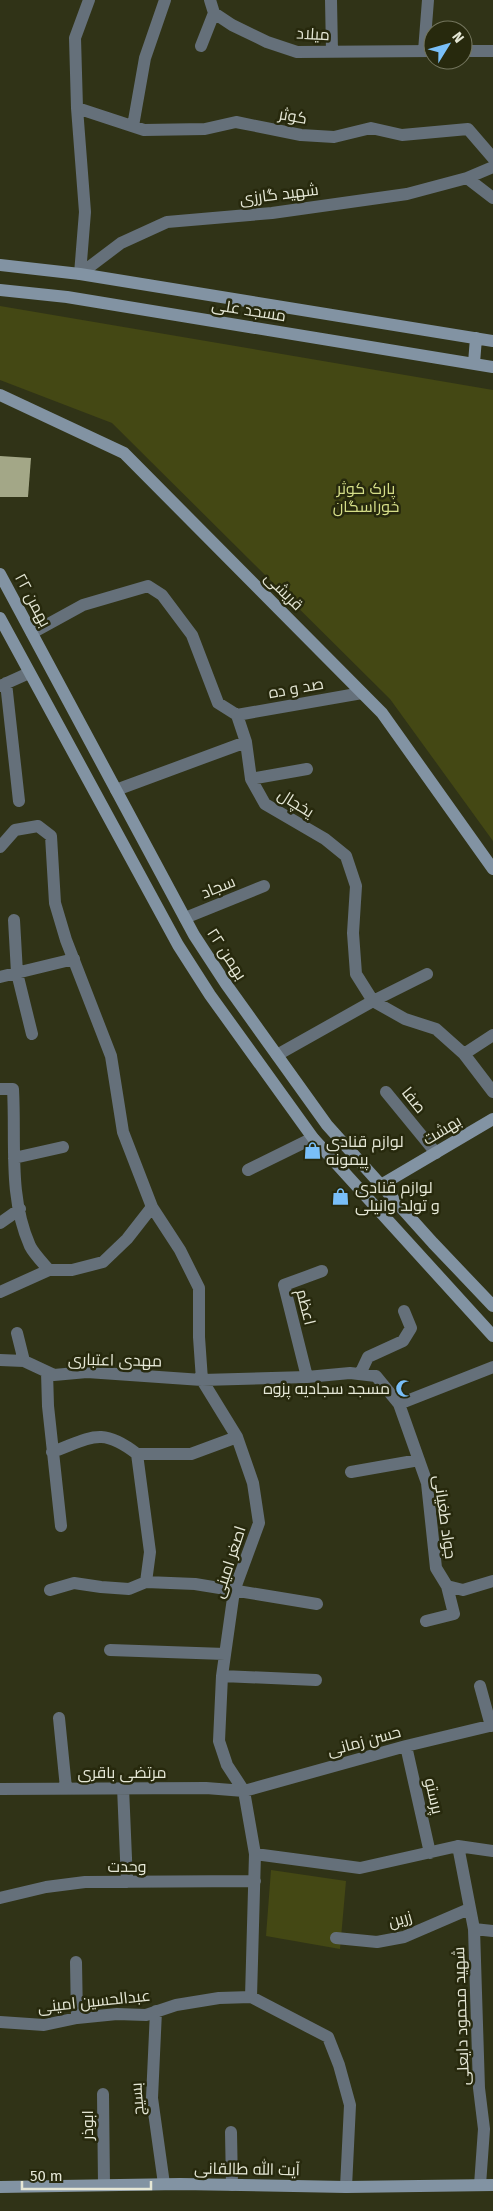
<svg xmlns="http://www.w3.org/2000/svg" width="493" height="2211" font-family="'Fira Sans',Cairo,sans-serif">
	<rect width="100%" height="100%" fill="#303317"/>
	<path fill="#444814" d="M0 306 493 390V841L390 699 112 423 0 380Z
		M271 1870 346 1881 340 1949 266 1936Z"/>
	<path fill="#a3a787" d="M0 456 31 458 28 497H0Z"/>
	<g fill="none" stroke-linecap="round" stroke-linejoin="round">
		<path stroke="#65707a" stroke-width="12" d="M210 0 214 13 232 25 267 42 297 52 433 51
			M331 0 332 51
			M201 46 214 13
			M424 51 428 0
			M463 51H493
			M77 108 144 130 205 129 236 122 301 135 334 137 371 128 402 135 468 129 493 158
			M133 126 145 58 165 0
			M467 178 493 198
			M80 274 121 243 167 222 272 213 407 194 467 178 493 167
			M80 274 85 212 77 108 75 38 89 0
			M32 633 83 605 148 586 162 595 192 635 218 703 237 715 246 742 251 779 265 804 325 839 346 856 356 886 353 933 356 974 373 1001 405 1019 436 1029 464 1054 493 1092
			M6 683 19 801
			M0 686 29 673
			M237 715 362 693
			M251 779 307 769
			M116 790 246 742
			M0 847 15 830 38 826 51 836 55 903 66 940 111 1056 123 1132 152 1207 180 1250 199 1288V1337L202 1380 237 1437 253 1483 259 1523 234 1591 222 1676 219 1741 227 1765 244 1791 255 1854 251 1997
			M185 918 264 886
			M14 920 17 973 32 1034
			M0 977 74 959
			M464 1054 493 1035
			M277 1055 373 1001 427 974
			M0 1089H13C16 1141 8 1197 30 1246 34 1254 43 1263 49 1270
			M386 1092 436 1153
			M14 1158 63 1147
			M248 1170 313 1138
			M0 1223 20 1209
			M0 1292 49 1270H72L103 1262 127 1239 152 1207
			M17 1333 24 1361
			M0 1360 24 1361 54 1375 87 1372 202 1380 307 1377 350 1373 376 1376 399 1404 493 1367
			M47 1372 48 1406 61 1526
			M360 1374 368 1357 403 1341 411 1328 404 1311
			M307 1377 284 1285 322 1271
			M399 1404 427 1483 436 1568 447 1586 463 1590 493 1581
			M52 1452C91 1438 101 1426 137 1454L150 1552 146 1582
			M137 1454H191L237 1437
			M351 1472 419 1460
			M50 1590 74 1583 101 1587 129 1589 146 1582 195 1584 317 1604
			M426 1621 454 1614 447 1586
			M110 1650 225 1654
			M222 1676 316 1680
			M480 1686 491 1726
			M59 1718 66 1788
			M406 1746 430 1853
			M123 1787 127 1882
			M0 1789 206 1788 244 1791 406 1746 493 1725
			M458 1846 474 1929 479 2088 484 2129 480 2185
			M255 1854 360 1868 458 1846 493 1851
			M0 1898 46 1887 85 1882 255 1881
			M474 1929 493 1931
			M336 1938 377 1942 404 1937 469 1909
			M76 1962 77 2018
			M156 2011 152 2098 164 2184
			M0 2022 44 2025 77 2018 117 2014 146 2015 176 2005 219 1998 251 1997 328 2037 339 2065 350 2105 346 2187
			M103 2094 104 2185
			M231 2132 232 2185"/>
		<path stroke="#8293a3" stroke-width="12" d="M0 265 80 274 493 341
			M0 290 67 297 493 367
			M474 363 476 338
			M0 395 124 453 382 713 493 869
			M0 574 194 935 226 984 327 1125 433 1243 493 1306
			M0 618 178 945 210 995 313 1138 493 1336
			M381 1185 493 1119
			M0 2187 180 2184 346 2187 493 2185"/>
	</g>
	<defs>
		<symbol id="shop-bare" viewBox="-9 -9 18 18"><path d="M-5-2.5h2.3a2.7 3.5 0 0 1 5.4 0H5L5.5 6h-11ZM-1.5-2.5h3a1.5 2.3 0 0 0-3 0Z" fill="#79bff8" stroke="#27290d" stroke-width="2.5" paint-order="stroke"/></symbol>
		<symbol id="mosque-bare" viewBox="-9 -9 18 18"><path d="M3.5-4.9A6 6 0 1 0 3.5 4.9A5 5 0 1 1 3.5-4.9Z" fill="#79bff8" stroke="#27290d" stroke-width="2.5" paint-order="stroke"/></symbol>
	</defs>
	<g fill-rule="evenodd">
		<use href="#shop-bare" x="300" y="1138" width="25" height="25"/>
		<use href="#shop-bare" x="328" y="1184" width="25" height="25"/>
		<use href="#mosque-bare" x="392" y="1376" width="25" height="25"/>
	</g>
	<g text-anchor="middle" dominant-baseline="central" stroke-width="5" stroke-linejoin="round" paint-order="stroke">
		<g font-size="16" fill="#e5e7d6" stroke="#27290d">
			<text transform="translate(313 34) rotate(3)">میلاد</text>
			<text transform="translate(293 116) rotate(10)">کوثر</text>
			<text transform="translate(279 194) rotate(-7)">شهید گارزی</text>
			<text transform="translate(249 310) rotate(9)">مسجد علی</text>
			<text transform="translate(284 591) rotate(45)">قریشی</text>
			<text transform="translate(33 600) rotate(62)">۲۲ بهمن</text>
			<text transform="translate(296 688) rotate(-10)">صد و ده</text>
			<text transform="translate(296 803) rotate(32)">یخچال</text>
			<text transform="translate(218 887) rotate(-22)">سجاد</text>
			<text transform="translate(227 954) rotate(57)">۲۲ بهمن</text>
			<text transform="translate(414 1100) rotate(51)">صفا</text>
			<text transform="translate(442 1130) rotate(-31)">بهشت</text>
			<text transform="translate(306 1307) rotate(76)">اعظم</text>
			<text transform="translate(115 1360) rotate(1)">مهدی اعتباری</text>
			<text transform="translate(445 1517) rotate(82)">جواد طغیانی</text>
			<text transform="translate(229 1562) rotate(-72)">اصغر امینی</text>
			<text transform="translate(364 1741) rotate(-15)">حسن زمانی</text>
			<text x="122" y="1772">مرتضی باقری</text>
			<text transform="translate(434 1796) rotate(77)">پرستو</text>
			<text x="127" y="1866">وحدت</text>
			<text transform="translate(400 1919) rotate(-16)">زرین</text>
			<text transform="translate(94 2001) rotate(-6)">عبدالحسین امینی</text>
			<text transform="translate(461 2016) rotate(-92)">شهید محمود دایعلی</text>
			<text transform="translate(137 2099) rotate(-94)">بسیج</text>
			<text transform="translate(87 2125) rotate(-90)">ابوذر</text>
			<text transform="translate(247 2169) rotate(1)">آیت الله طالقانی</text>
		</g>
		<g font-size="16" fill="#d5de88" stroke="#27290d">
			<text x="366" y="488">پارک کوثر<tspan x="366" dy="18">خوراسگان</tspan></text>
		</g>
		<g font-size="16" fill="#e5e7d6" stroke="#27290d" text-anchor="start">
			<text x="326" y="1141">لوازم قنادی<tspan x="326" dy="18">پیمونه</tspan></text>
			<text x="355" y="1187">لوازم قنادی<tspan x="355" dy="18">و تولد وانیلی</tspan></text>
			<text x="390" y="1388" text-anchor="end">مسجد سجادیه پزوه</text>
		</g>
	</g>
	<g transform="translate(448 45) rotate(53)"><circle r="24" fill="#27290d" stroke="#73755d"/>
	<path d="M0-4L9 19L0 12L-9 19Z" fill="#79bff8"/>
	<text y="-8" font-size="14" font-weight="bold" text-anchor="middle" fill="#e5e7d6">N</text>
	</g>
	<path d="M22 2181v8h129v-8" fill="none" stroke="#e5e7d6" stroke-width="2.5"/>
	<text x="30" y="2181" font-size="15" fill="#e5e7d6" stroke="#27290d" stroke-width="4" paint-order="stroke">50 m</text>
</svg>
